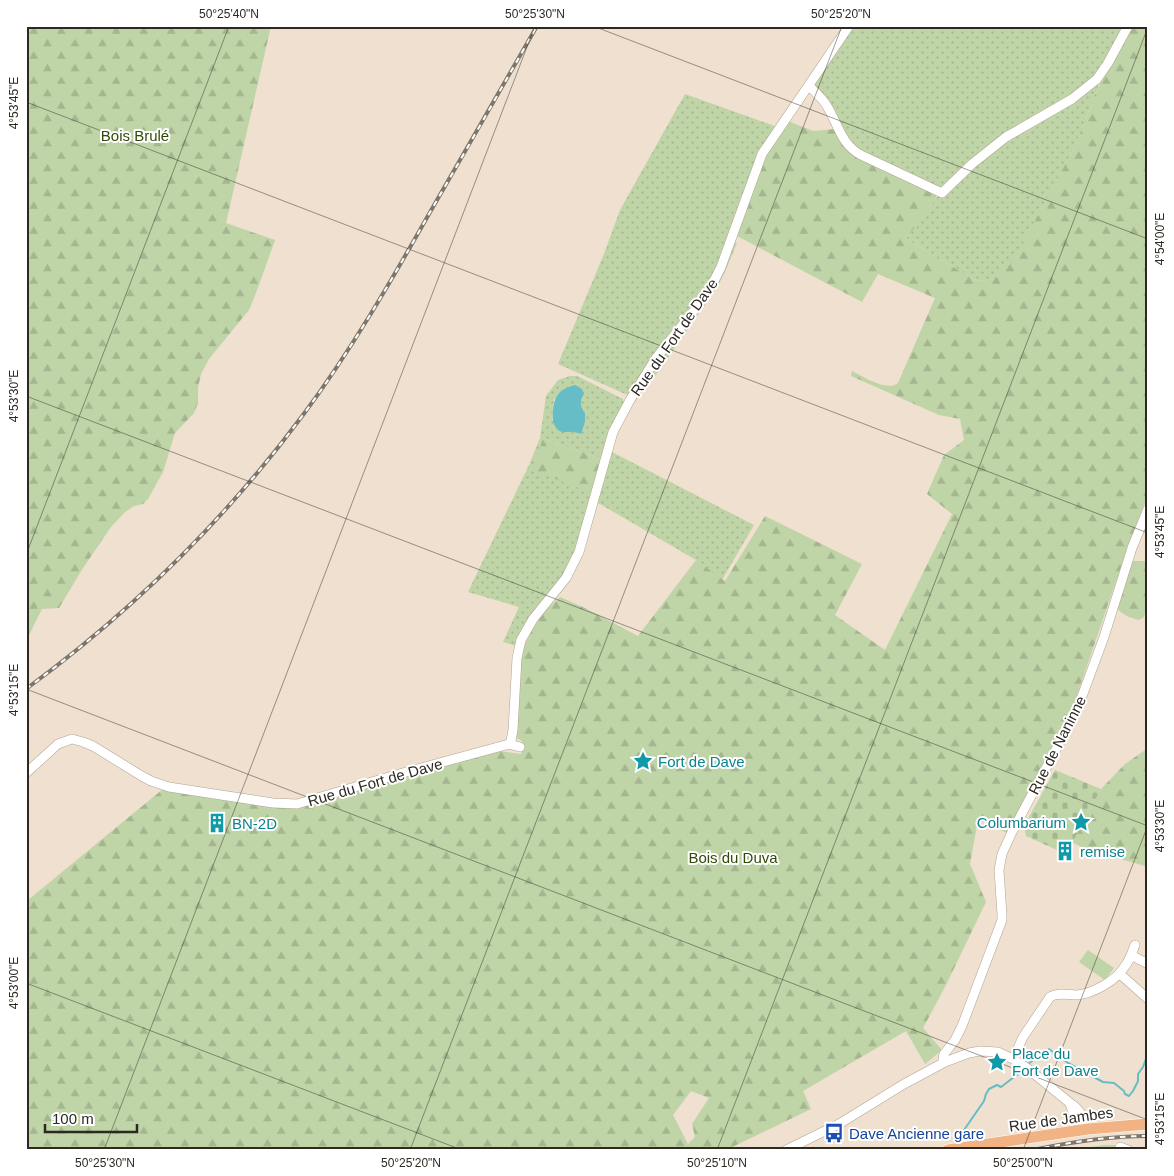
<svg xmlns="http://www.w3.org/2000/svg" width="1174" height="1176" font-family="Arial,sans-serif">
	<defs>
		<pattern id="grass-dots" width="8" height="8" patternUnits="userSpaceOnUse" patternTransform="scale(1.25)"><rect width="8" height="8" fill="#bfd4a7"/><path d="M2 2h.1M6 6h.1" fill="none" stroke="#a4b68f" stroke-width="1.8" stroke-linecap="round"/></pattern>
		<pattern id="forest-firs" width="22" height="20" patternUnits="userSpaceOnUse" patternTransform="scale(1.25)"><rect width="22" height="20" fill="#bfd4a7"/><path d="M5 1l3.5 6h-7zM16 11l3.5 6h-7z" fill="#a4b68f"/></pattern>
		<pattern id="cemetery-stones" width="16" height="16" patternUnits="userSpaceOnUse" patternTransform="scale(1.25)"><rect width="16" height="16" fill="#bfd4a7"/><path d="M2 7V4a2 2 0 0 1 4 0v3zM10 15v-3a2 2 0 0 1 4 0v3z" fill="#a4b68f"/></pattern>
	</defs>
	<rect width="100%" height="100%" fill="#efe0cf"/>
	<path fill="url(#grass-dots)" fill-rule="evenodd" d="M849 26H1128L1098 82V87L1075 146 1014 261 997 276 989 280 977 281 906 239 936 198 942 193 857 153 827 106 809 86Z
		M685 94 777 127 719 265 705 291 631 391 628 394H625L558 364 604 254 620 210Z
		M734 242 737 243 725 272 719 284 651 382 645 378 694 315Z
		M570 376H577L623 399 624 403 602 459 543 439 592 493 581 535 568 568 517 646 503 642 519 607 468 592 529 465 540 438 546 396 558 380ZM554 399 580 400 581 407 585 413V422L582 430 573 431 552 420Z
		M610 451 754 525 722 580 696 560 600 504 596 503Z"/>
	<path fill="url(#forest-firs)" fill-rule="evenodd" d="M26 26H271L226 223 275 240 256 293 249 310 209 359 201 374 198 388V403L194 413 175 433 163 472 148 499 143 504 134 506 125 512 111 527 83 568 59 608 42 609 28 637 26 638Z
		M1131 26H1148V495L1127 549 1076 698 1067 720 1007 833 978 820 970 864 986 902 945 987 923 1028 942 1050 925 1064 906 1031 803 1091 811 1109 726 1150H647L614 1148 612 1150H26V908L28 900 163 789 297 807 492 750 521 754 522 741 517 738 520 672 523 648 534 627 546 610 560 597 585 608 638 636 696 560 725 581 765 516 862 564 835 615 885 650 952 514 927 494 944 455 964 440 960 419 939 415 851 376 852 371C864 377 887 392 898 383L935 298 878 274 862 302 735 235 764 155 788 121 813 131 835 129 841 142 936 195V198L906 239 977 281 989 280 997 276 1014 260 1075 146 1098 87ZM691 1091 709 1098 692 1124 695 1137 688 1144 673 1115Z
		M543 439 602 459 592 493 532 470Z
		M1133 561H1143L1148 562V602L1144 617 1139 620C1131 618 1122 615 1117 608L1130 564Z
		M1148 748V867L1083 848 1072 842 1101 789 1125 764Z
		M1104 1145H1115L1121 1150H1071Z"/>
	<path fill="url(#cemetery-stones)" d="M1055 770 1101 789 1066 854 1026 836 1024 826Z"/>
	<path fill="#bfd4a7" d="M1088 950 1114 968 1105 980 1079 962Z"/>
	<path fill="#66bdc5" d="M575 385 582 389 584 394C579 402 580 406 585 413V422L581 434C578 433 576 432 573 432 568 431 563 434 558 430 553 425 552 419 553 412 554 396 559 389 575 385Z"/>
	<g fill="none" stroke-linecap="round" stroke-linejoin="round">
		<path stroke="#66bdc5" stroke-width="2" d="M1028 1064 1049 1049 1068 1063 1103 1082 1114 1083 1124 1091 1125 1094 1129 1096 1133 1091 1138 1081V1074L1143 1067 1148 1053
			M964 1139 962 1135 964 1130 984 1101 986 1094 989 1089 997 1085 1001 1087 1022 1071"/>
		<defs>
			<path id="minor" d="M809 86C815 92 821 97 825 103 838 122 840 144 861 155L942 193 972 164 1006 137 1072 99 1097 79 1108 63 1128 26
				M509 744 520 747
				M26 773 58 744 72 739 83 742 93 746 140 775 151 781 169 787 273 803 297 804 399 774 509 744 511 741 513 730 517 658 521 640 533 619 566 578 579 552 613 432 630 400 656 358 700 303 711 287 721 267 762 154 849 26
				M1131 955 1148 964
				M1120 974 1148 999
				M1013 1059 1023 1037 1050 997C1057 992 1068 995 1076 995 1093 994 1117 980 1125 966 1130 960 1132 952 1135 945
				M945 1062 943 1058 944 1054 955 1040 962 1026 1002 920V915L999 870 1002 854 1012 832 1077 710 1104 637 1132 548 1148 509
				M1070 1104C1074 1114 1077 1121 1072 1132
				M1120 1147 1128 1150
				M786 1150 839 1124 904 1084 945 1062 969 1053 980 1051 998 1052 1013 1059 1027 1068 1070 1103C1080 1109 1084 1118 1088 1129"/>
			<path id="major" d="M948 1150 1088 1129 1148 1124"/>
		</defs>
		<use href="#minor" stroke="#b2a494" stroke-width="10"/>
		<use href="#major" stroke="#fff" stroke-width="12"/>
		<use href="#minor" stroke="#fff" stroke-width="9"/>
		<use href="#major" stroke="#f1b383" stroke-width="11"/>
		<defs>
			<path id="rail" d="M26 689C131 612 225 520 303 415 350 352 390 283 429 214 465 152 501 89 537 26
				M1033 1150C1071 1142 1109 1136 1148 1136"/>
		</defs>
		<use href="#rail" stroke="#7f766a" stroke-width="4"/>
		<use href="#rail" stroke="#fff" stroke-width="2" stroke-dasharray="5.5" stroke-linecap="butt"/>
	</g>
	<path fill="none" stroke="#2d2821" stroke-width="1" stroke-opacity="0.45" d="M593 26 1148 239M26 102 1148 533M26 396 1148 826M26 555 229 26M26 689 1148 1120M26 983 462 1150M104 1150 535 26M410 1150 842 26M717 1150 1148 27M1023 1150 1148 825"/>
	<defs>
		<symbol id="sight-bare" viewBox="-9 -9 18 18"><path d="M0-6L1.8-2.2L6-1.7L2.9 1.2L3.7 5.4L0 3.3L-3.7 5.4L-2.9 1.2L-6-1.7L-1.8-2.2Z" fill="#0f9aa8" stroke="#fff" stroke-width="2.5" paint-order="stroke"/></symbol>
		<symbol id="building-bare" viewBox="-9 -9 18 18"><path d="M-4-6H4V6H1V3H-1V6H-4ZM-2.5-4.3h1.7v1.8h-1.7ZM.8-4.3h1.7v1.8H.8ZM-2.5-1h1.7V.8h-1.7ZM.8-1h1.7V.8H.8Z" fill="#0f9aa8" stroke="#fff" stroke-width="2.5" paint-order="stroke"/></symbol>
		<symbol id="bus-bare" viewBox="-9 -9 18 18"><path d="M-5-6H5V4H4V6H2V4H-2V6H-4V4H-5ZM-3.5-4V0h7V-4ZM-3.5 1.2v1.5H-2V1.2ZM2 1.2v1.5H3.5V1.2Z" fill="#1a4fb4" stroke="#fff" stroke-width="2.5" paint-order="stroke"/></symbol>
	</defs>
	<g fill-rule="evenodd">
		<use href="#sight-bare" x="629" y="747" width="28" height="28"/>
		<use href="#sight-bare" x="1067" y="808" width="28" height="28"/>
		<use href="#building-bare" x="203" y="809" width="28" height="28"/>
		<use href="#building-bare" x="1051" y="837" width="28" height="28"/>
		<use href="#sight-bare" x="983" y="1048" width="28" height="28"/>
		<use href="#bus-bare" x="820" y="1119" width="28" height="28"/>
	</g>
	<g text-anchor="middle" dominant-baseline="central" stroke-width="4" stroke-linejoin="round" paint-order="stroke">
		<g font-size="15" fill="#324908" stroke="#fff">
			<text x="135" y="135">Bois Brulé</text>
			<text x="733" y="857">Bois du Duva</text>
		</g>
		<g font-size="15" fill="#2d2821" stroke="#fff">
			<text transform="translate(674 337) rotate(-55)">Rue du Fort de Dave</text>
			<text transform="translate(1057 745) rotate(-63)">Rue de Naninne</text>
			<text transform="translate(375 782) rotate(-16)">Rue du Fort de Dave</text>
			<text transform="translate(1061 1119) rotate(-8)">Rue de Jambes</text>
		</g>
		<g font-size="15" fill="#0d838f" stroke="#fff" text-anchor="start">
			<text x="658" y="761">Fort de Dave</text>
			<text x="1066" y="822" text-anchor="end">Columbarium</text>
			<text x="232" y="823">BN-2D</text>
			<text x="1080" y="851">remise</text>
			<text x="1012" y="1053">Place du<tspan x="1012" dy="17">Fort de Dave</tspan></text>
		</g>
		<g font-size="15" fill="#164399" stroke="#fff" text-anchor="start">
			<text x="849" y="1133">Dave Ancienne gare</text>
		</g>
	</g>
	<rect width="1174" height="1176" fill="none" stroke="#ffffff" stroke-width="55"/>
	<path d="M45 1124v8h92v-8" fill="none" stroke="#2d2821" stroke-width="2.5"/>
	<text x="52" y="1124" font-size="15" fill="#2d2821" stroke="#ffffff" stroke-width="4" paint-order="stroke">100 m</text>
	<rect x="28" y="28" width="1118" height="1120" fill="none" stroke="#2d2821" stroke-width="2"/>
	<g font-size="12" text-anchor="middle" fill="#2d2821">
		<text x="229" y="18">50°25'40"N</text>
		<text x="535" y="18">50°25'30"N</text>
		<text x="841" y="18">50°25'20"N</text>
		<text transform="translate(14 103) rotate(-90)" y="4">4°53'45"E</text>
		<text transform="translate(1160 239) rotate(-90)" y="4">4°54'00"E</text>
		<text transform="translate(14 396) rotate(-90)" y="4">4°53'30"E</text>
		<text transform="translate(1160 532) rotate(-90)" y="4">4°53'45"E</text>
		<text transform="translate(14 690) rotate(-90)" y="4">4°53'15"E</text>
		<text transform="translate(1160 826) rotate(-90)" y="4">4°53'30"E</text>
		<text transform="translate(14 983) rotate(-90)" y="4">4°53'00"E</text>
		<text transform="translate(1160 1119) rotate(-90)" y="4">4°53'15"E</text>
		<text x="105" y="1167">50°25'30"N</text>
		<text x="411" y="1167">50°25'20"N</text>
		<text x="717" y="1167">50°25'10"N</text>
		<text x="1023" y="1167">50°25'00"N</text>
	</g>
</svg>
